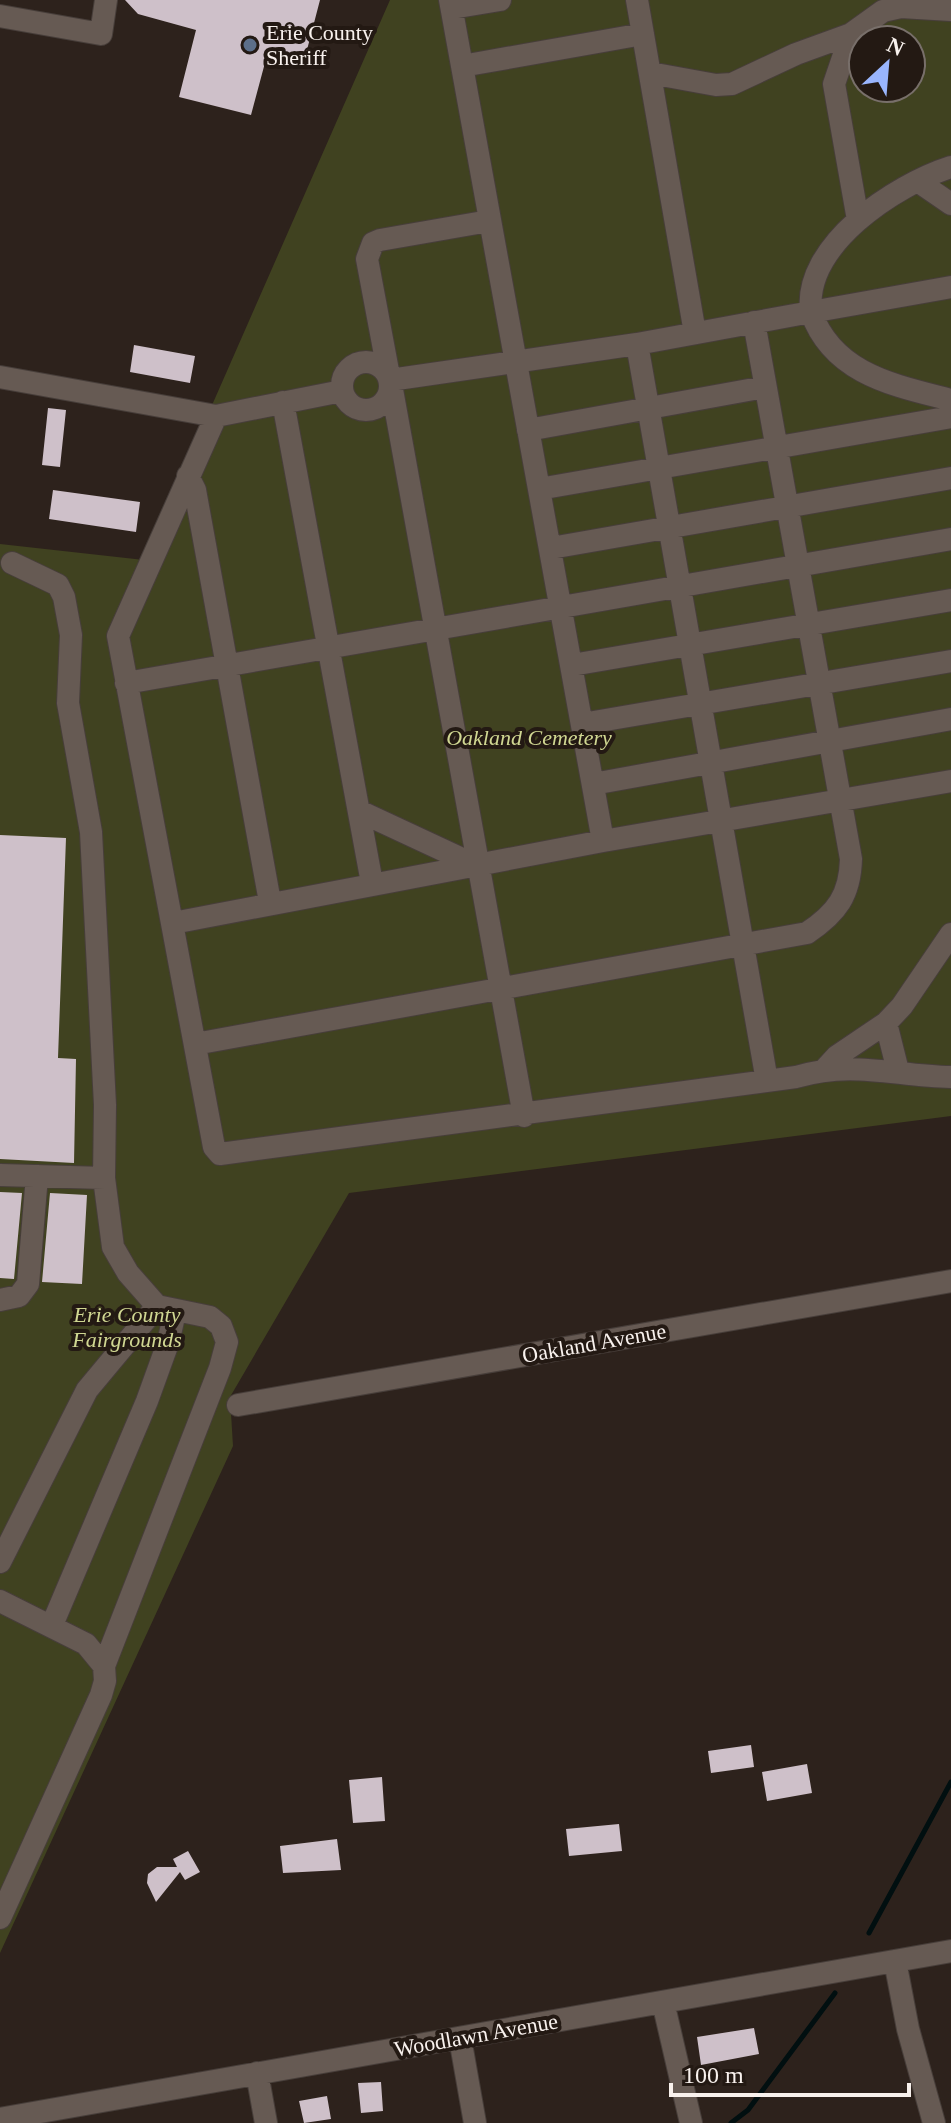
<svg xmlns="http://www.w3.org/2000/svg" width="951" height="2123" font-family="'Times New Roman',serif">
	<rect width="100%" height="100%" fill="#2d221c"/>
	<path fill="#404220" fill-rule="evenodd" d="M390 0H951V1116L349 1193 230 1397 233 1446 0 1953V544L144 560ZM863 40H911V88H863Z"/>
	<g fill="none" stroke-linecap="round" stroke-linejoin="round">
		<path stroke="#010f10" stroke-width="5" d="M869 1933 951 1782
			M731 2123 748 2110 835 1993"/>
	</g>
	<path fill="#cec0c9" d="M125 0H320L302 69 266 59 251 115 179 97 196 30 138 14Z
		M134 345 195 356 190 383 130 372Z
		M48 408 66 410 60 467 42 465Z
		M53 490 140 502 136 532 49 519Z
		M0 835 66 838 58 1058 76 1059 74 1163 0 1159Z
		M0 1192 22 1193 14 1279 0 1278Z
		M50 1193 87 1195 82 1284 42 1282Z
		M751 1745 754 1767 711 1773 708 1751Z
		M807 1764 812 1793 767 1801 762 1772Z
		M382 1777 385 1821 353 1823 349 1780Z
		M619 1824 622 1851 569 1856 566 1829Z
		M337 1839 341 1870 283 1873 280 1846Z
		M188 1851 200 1872 185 1880 180 1872 156 1902 147 1883 148 1874 157 1867H177L173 1859Z
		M754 2028 759 2054 701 2065 697 2037Z
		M381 2082 383 2111 361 2113 358 2083Z
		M327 2096 331 2119 304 2123 299 2101Z"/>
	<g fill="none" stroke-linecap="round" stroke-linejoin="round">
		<defs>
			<path id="minor" d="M450 0 603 841
				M637 0 695 333
				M452 8 500 0
				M0 16 101 34 106 0
				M851 34 834 84 858 220
				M462 66 643 34
				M650 73 716 85 732 84 796 54 851 34 883 11 901 7 951 10
				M951 167C895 185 803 245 811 312L951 287
				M919 182 951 204
				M637 344 767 1081
				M342 386a24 24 0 1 1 48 0a24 24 0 1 1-48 0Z
				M389 376 367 259 373 243 380 240 489 221
				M0 377 216 416
				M390 380 637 344 811 312C833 374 893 385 951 400
				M391 384 524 1116
				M342 391 216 416 118 636 214 1147 220 1154 796 1077C853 1060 894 1076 951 1077
				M283 402 372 883
				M528 430 765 387
				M188 476 195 490 270 902
				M539 489 951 417
				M551 548 951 478
				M572 665 951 600
				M126 683 951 539
				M582 724 951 661
				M593 784 951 719
				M359 811 477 866
				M173 923 603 841 951 781
				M195 1044 807 933C837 913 850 895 851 859L754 322
				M826 1068 837 1056 886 1023
				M898 1071 886 1023 902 1006 951 934
				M0 1175 104 1178
				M0 1300 19 1296 28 1284 37 1176
				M238 1405 951 1281
				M0 1562 87 1390 157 1306
				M0 1601 86 1644 104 1666
				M52 1625 147 1401 168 1343 175 1312
				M0 1918 101 1695 105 1681 104 1666 220 1368 227 1342 221 1326 210 1317 157 1306 128 1273 113 1247 104 1178 105 1105 91 832 68 703 71 635 64 597 58 585 12 563
				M895 1961 908 2029 934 2123
				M663 2002 691 2123
				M460 2038 475 2123
				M257 2073 266 2123
				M0 2119 951 1951"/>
		</defs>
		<use href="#minor" stroke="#473e3a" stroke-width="24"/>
		<use href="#minor" stroke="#665a53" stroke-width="22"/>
	</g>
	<circle fill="#5c6f8a" stroke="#231913" stroke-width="3" cx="250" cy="45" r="8"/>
	<g text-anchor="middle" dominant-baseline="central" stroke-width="8" stroke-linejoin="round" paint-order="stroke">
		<g font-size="22" fill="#f8f1ed" stroke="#231913" text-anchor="start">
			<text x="266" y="32">Erie County<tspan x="266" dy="25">Sheriff</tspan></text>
		</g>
		<g font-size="22" font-style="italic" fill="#d0d792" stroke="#231913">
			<text x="529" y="737">Oakland Cemetery</text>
			<text x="127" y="1314">Erie County<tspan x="127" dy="25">Fairgrounds</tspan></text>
		</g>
		<g font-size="22" fill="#f8f1ed" stroke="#231913">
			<text transform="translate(594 1343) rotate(-10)">Oakland Avenue</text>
			<text transform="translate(476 2035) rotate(-10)">Woodlawn Avenue</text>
		</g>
	</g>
	<g transform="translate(887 64) rotate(26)"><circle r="38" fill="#231913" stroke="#786f6a" stroke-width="2"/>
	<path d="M0-6L14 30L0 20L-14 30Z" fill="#99b5fd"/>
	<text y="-12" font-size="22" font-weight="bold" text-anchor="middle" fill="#f8f1ed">N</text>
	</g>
	<path d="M671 2083v12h238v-12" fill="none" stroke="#f8f1ed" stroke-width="4"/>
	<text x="683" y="2083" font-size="24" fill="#f8f1ed" stroke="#231913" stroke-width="6" paint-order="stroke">100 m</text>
</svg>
